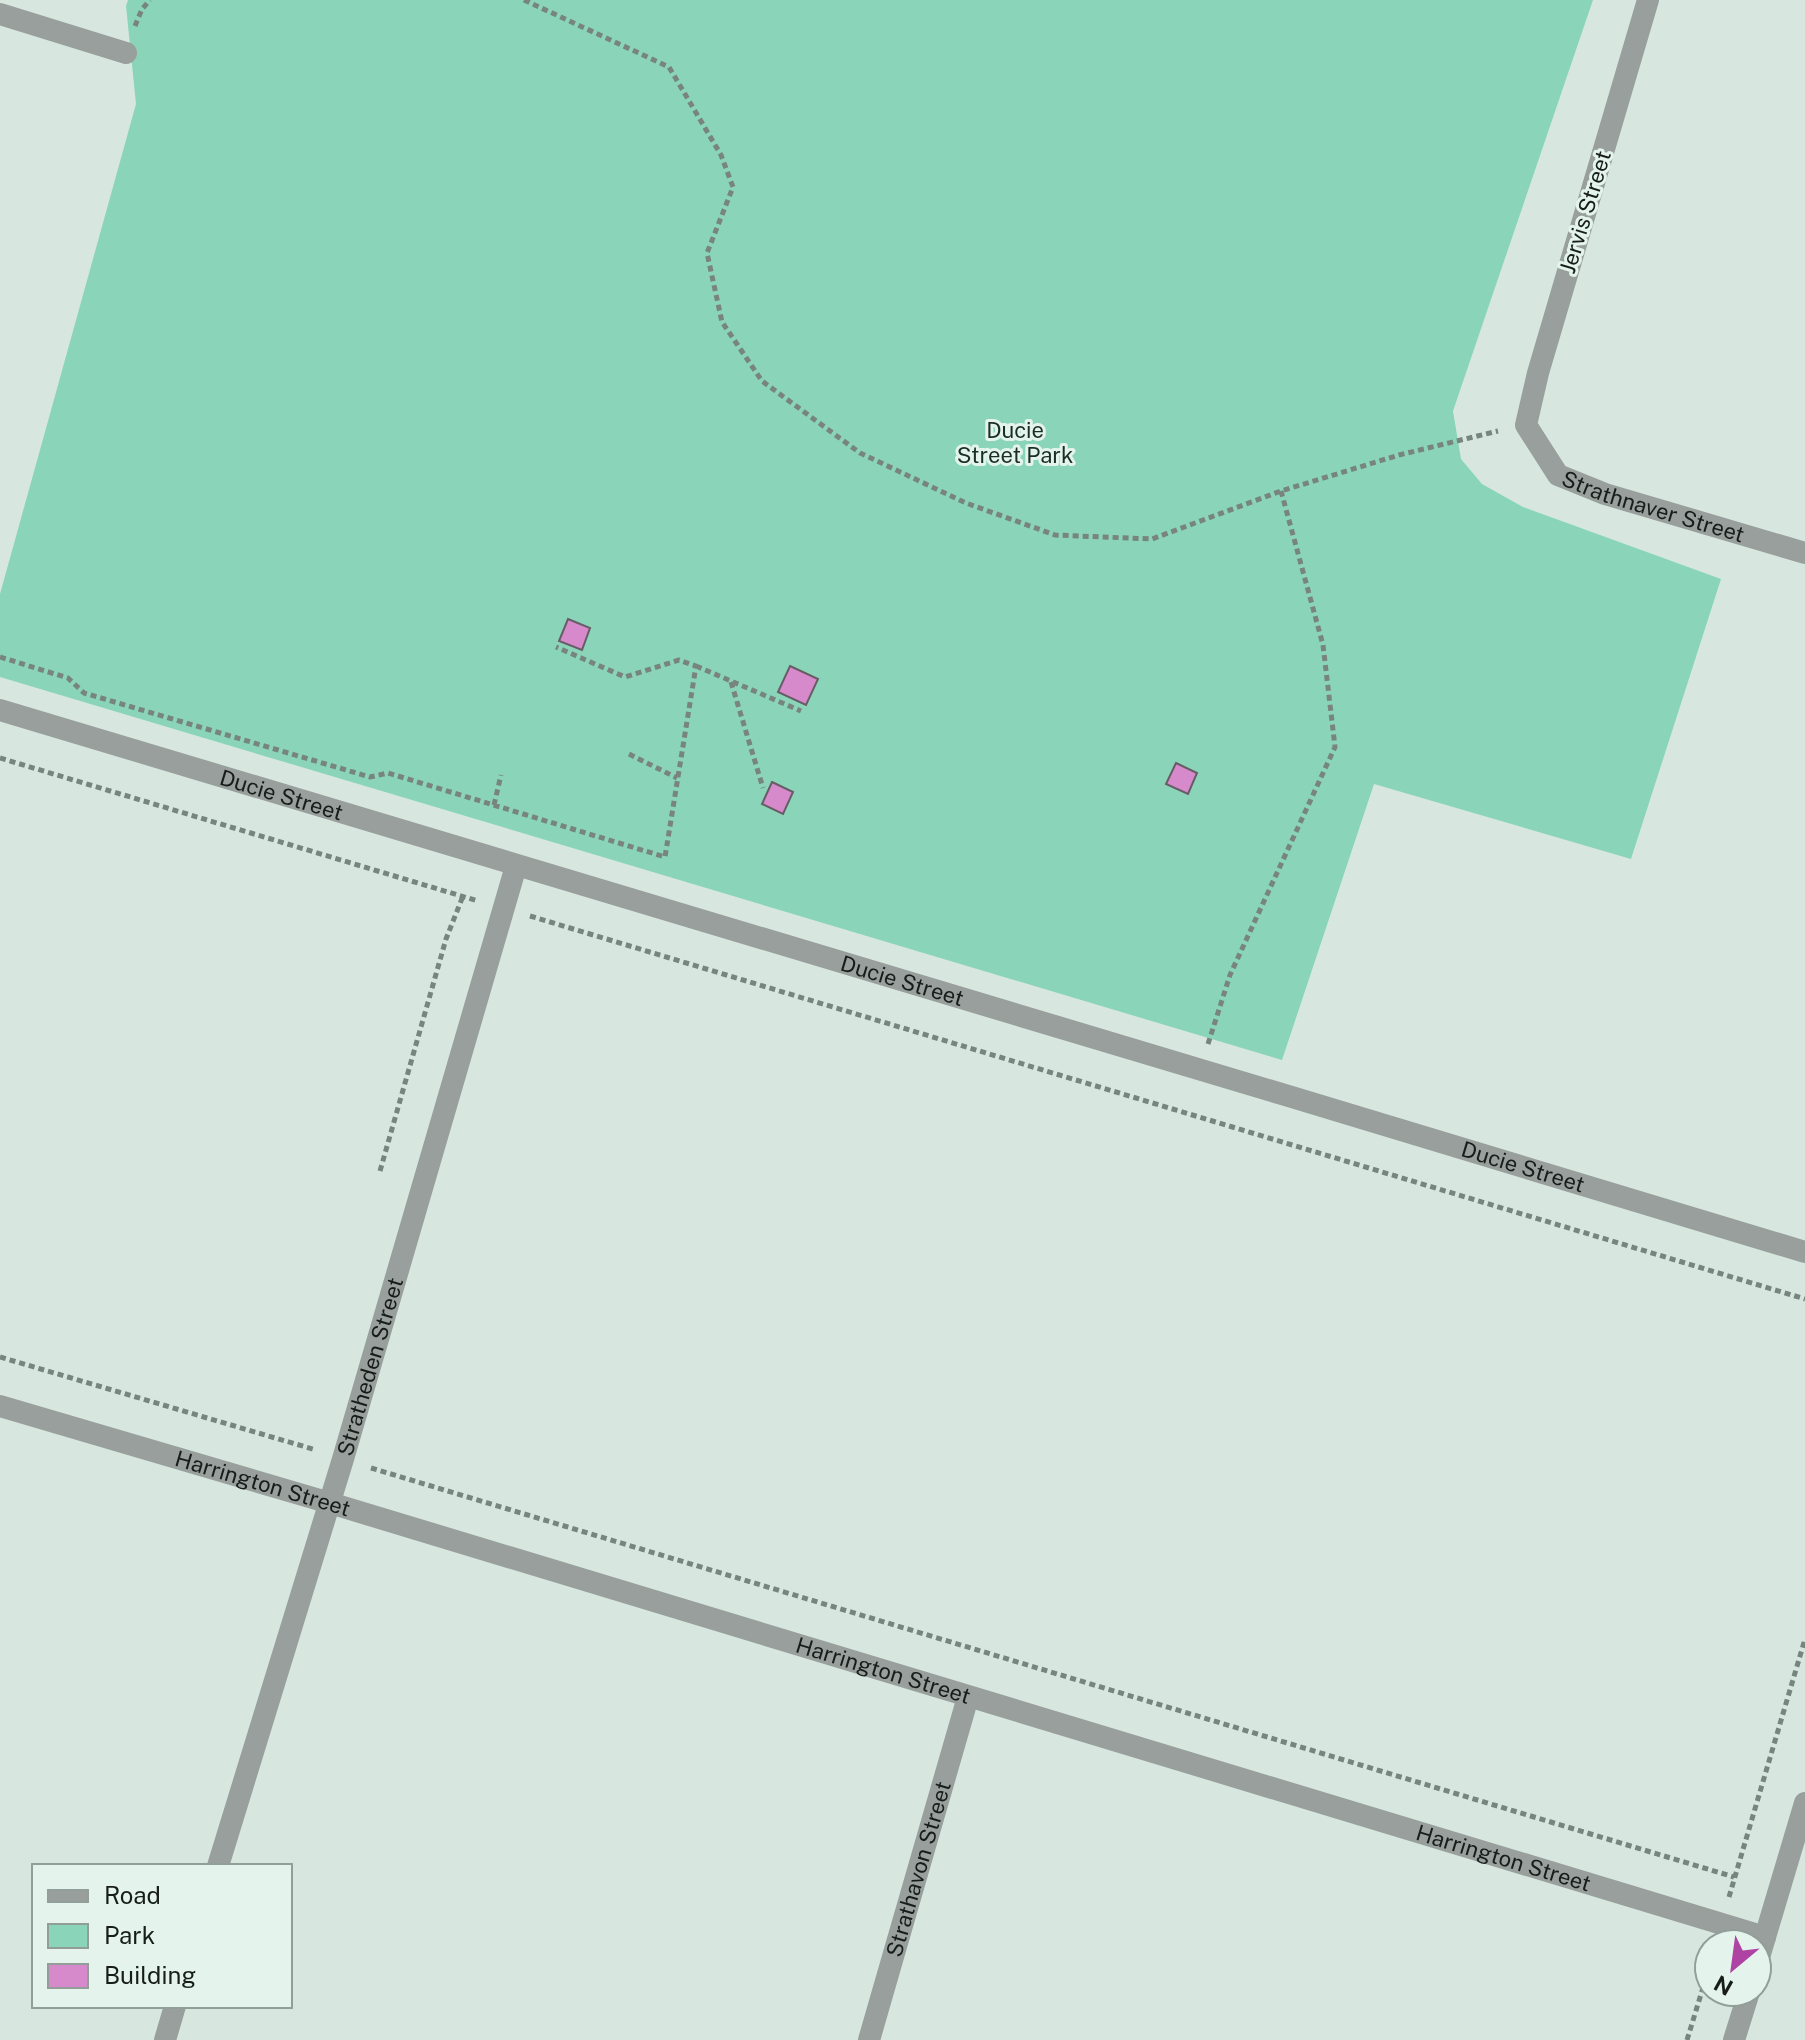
<svg xmlns="http://www.w3.org/2000/svg" width="1805" height="2040" font-family="'Public Sans',sans-serif">
	<rect width="100%" height="100%" fill="#d7e7e0"/>
	<path fill="#8ad5b9" d="M128 0H1593L1453 411 1461 459 1482 484 1523 507 1721 579 1631 859 1374 784 1282 1060 0 677V594L136 104 126 6Z"/>
	<path fill="#d68acc" stroke="#685d66" stroke-width="2" d="M568 619 590 628 582 650 559 641Z
		M790 666 818 679 806 705 778 692Z
		M1176 763 1197 773 1188 794 1166 784Z
		M772 782 793 792 783 814 762 804Z"/>
	<g fill="none" stroke-linecap="round" stroke-linejoin="round">
		<path stroke="#78847f" stroke-width="5" stroke-dasharray="6 4" stroke-linecap="butt" d="M524 0 669 67 721 155 733 187 707 253 722 322 762 381 860 453 966 503 1055 535 1152 539 1281 491 1399 455 1498 431
			M135 26 142 9 150 0
			M0 657 68 678 84 693 370 777 388 773 665 857 696 666 679 660 625 677 556 647
			M696 666 801 711
			M731 682 763 788
			M629 754 677 778
			M0 758 478 901
			M494 805 501 775
			M530 916 1805 1299
			M1208 1044 1230 975 1335 747 1323 645 1281 491
			M380 1171 446 939 463 896
			M0 1357 316 1450
			M371 1468 1734 1877
			M1729 1897 1805 1639
			M1687 2040 1709 1968"/>
		<g stroke="#989f9c" stroke-width="22">
			<path id="s1" d="M1648 0 1538 373 1526 425 1558 475 1605 494 1805 553"/>
			<path d="M0 14 126 53"/>
			<path id="s2" d="M0 710C601 892 1204 1069 1805 1252"/>
			<path id="s3" d="M0 1406 330 1503 1765 1937"/>
			<path id="s4" d="M218 1866 343 1459 516 866"/>
			<path d="M1757 1964 1805 1803"/>
			<path d="M165 2040 175 2006"/>
			<path id="s5" d="M869 2040 968 1697"/>
			<path d="M1734 2040 1749 1992"/>
		</g>
	</g>
	<g text-anchor="middle" dominant-baseline="central" stroke-width="6" stroke-linejoin="round" paint-order="stroke">
		<g font-size="22" fill="#171d1a" stroke="#e4f4ed">
			<text transform="translate(1585 212) rotate(-73)">Jervis Street</text>
			<text stroke="none"><textPath href="#s1" startOffset="602">Strathnaver Street</textPath></text>
			<text stroke="none"><textPath href="#s2" startOffset="294">Ducie Street</textPath></text>
			<text stroke="none"><textPath href="#s2" startOffset="942">Ducie Street</textPath></text>
			<text stroke="none"><textPath href="#s2" startOffset="1590">Ducie Street</textPath></text>
			<text stroke="none"><textPath href="#s4" startOffset="522">Stratheden Street</textPath></text>
			<text stroke="none"><textPath href="#s3" startOffset="274">Harrington Street</textPath></text>
			<text stroke="none"><textPath href="#s3" startOffset="922">Harrington Street</textPath></text>
			<text stroke="none"><textPath href="#s3" startOffset="1570">Harrington Street</textPath></text>
			<text stroke="none"><textPath href="#s5" startOffset="178">Strathavon Street</textPath></text>
		</g>
		<g font-size="22" fill="#192e27" stroke="#e4f4ed">
			<text x="1015" y="430">Ducie<tspan x="1015" dy="25">Street Park</tspan></text>
		</g>
	</g>
	<rect x="32" y="1864" width="260" height="144" fill="#e4f4ed" stroke="#929e99" stroke-width="2"/>
	<rect x="48" y="1890" width="40" height="12" fill="#989f9c" stroke="#929e99" stroke-width="2"/>
	<text x="104" y="1904" font-size="24" fill="#171d1a">Road</text>
	<rect x="48" y="1924" width="40" height="24" fill="#8ad5b9" stroke="#929e99" stroke-width="2"/>
	<text x="104" y="1944" font-size="24" fill="#171d1a">Park</text>
	<rect x="48" y="1964" width="40" height="24" fill="#d68acc" stroke="#929e99" stroke-width="2"/>
	<text x="104" y="1984" font-size="24" fill="#171d1a">Building</text>
	<g transform="translate(1733 1968) rotate(209)"><circle r="38" fill="#e4f4ed" stroke="#929e99" stroke-width="2"/>
	<path d="M0-6L14 30L0 20L-14 30Z" fill="#ae43a3"/>
	<text y="-12" font-size="22" font-weight="bold" text-anchor="middle" fill="#171d1a">N</text>
	</g>
</svg>
